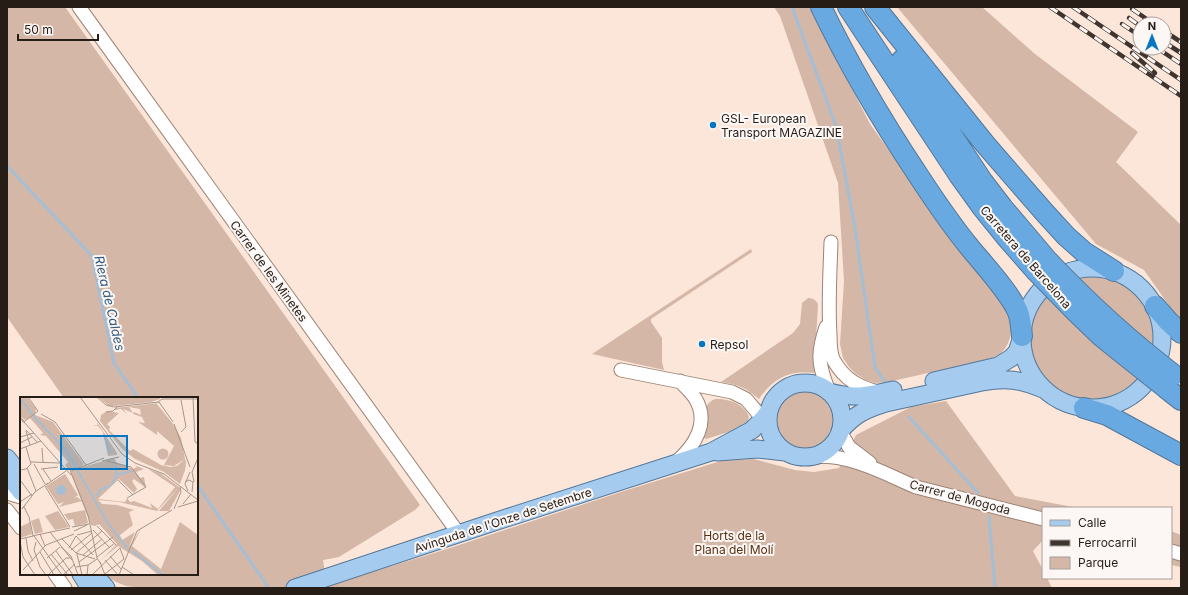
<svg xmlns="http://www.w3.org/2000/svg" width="1188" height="595" font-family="Inter,sans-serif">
	<rect width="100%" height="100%" fill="#fce6d9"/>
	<path fill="#d4b7a6" d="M7 7H65L420 505 415 510 339 557 323 560 327 586 447 549 624 491 724 460 754 459 795 470 814 472 839 468 856 435 911 407 946 401 1015 496 1078 508H1043V540L1033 551 1043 570V578H1047L1052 588H145L126 586 116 582 103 574H197V398H64L7 317Z
		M774 7H810L870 124 941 223 1002 301C1004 304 1007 308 1008 312 1014 324 1012 343 1001 353 998 355 994 357 990 359L888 382 875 383 866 380 856 374 849 367 843 358 840 344 844 281 838 183 780 16Z
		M897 7H982L1035 54 1138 132 1116 162 1181 225V318L1175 314 1144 270 1096 244Z
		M751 249 752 252 651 319V322L662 338V362L664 370 592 354Z
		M1091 275C1117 278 1139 289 1150 315 1153 325 1153 336 1153 346L1139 336 1076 276Z
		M1045 295 1088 338 1138 379C1127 388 1115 397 1101 399 1058 406 1022 370 1028 327 1030 315 1038 304 1045 295Z
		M808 298C812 298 816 300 818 304L814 373C790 369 772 379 759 399 745 387 739 385 721 382L793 333 800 324 802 303Z
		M768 420a37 37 0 1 1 74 0a37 37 0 1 1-74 0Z
		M715 399C728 398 745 404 749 417L747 424 738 429 706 439 703 437C705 433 707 429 707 425 707 413 702 405 715 399Z
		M1171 531 1181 535V567L1171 565Z"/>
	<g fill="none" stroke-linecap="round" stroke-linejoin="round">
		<path stroke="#a4bed6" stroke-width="3" d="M792 7 836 126 855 228 875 367 884 381
			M7 166 92 256 114 363 138 398
			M909 417 978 493
			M197 485 269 588
			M989 517 995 588"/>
		<defs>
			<path id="minor" d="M79 7 459 534
				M831 242C830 273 828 304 830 334 830 343 830 354 834 361 845 380 859 387 878 392
				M826 327C823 336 820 346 820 355 819 367 825 380 829 392
				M621 370 732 392 746 399 763 419
				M840 431 849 447 870 463
				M813 456C823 456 834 456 844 459 869 464 892 477 916 487L1043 519
				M676 462C695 446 710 422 695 398 691 392 685 387 680 381
				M7 493 21 497
				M7 510 21 528
				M1171 551 1181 554
				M55 574 65 588"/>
			<path id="major" d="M1022 338a70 70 0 1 1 140 0a70 70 0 1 1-140 0Z
				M934 381 998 366 1011 358 1017 352 1022 337
				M768 420a37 37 0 1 1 74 0a37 37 0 1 1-74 0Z
				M829 392C854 399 867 396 893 390
				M840 431C855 414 864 410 886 403L982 382C1007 377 1020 380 1043 389
				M717 452 757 449 785 452
				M7 458 21 476
				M7 474 21 492
				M81 574 86 582 89 588
				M94 574 106 588
				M295 588 497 521 711 452 752 430 763 419 769 411"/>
			<path id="highway" d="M821 7C849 65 882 121 918 175 935 201 952 226 971 249 985 266 1010 293 1018 312 1021 320 1021 328 1022 336
				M848 7 959 175 982 207 1007 238 1035 270
				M875 7 985 144 1045 213 1066 236 1084 252 1114 271
				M902 60 983 182 1003 208 1048 261
				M1155 306 1168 321 1181 333
				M1167 389 1181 400
				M1084 408 1107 415 1181 455"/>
		</defs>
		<use href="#minor" stroke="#9c8375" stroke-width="15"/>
		<use href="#major" stroke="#52789b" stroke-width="19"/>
		<use href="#highway" stroke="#52789b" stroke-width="22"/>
		<use href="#minor" stroke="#fff" stroke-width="13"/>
		<use href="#major" stroke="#a5cbee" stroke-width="17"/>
		<use href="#highway" stroke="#69a9e2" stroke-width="20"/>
		<defs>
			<path id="rail" d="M1050 7 1181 96
				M1073 7 1181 80
				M1132 9 1154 24
				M1129 18 1140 26
				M1122 24 1140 36
				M1164 31 1181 42
				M1164 42 1181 53
				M1157 48 1181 64
				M1132 53 1155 73"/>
		</defs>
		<use href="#rail" stroke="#3f352e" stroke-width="4.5"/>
		<use href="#rail" stroke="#fcf7f4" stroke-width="3" stroke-dasharray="9" stroke-linecap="butt"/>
		<defs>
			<path id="highway-bridge" d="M1048 261C1087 302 1128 340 1174 375
				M1035 270 1074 310 1102 337 1167 389"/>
		</defs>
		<use href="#highway-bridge" stroke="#52789b" stroke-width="22" stroke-linecap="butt"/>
		<use href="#highway-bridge" stroke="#69a9e2" stroke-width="20"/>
	</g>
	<g fill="#0576c1" stroke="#fcf7f4" stroke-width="1.5">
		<circle cx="713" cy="125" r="4"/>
		<circle cx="702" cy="344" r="4"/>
	</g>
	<g text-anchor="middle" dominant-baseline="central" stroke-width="4" stroke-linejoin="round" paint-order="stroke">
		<g font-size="12" fill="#261d17" stroke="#fcf7f4" text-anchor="start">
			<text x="721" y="118">GSL- European<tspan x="721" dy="14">Transport MAGAZINE</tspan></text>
			<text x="710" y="344">Repsol</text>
		</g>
		<g font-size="12" fill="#261d17" stroke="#fcf7f4">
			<text transform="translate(1026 257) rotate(49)">Carretera de Barcelona</text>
			<text transform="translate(269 271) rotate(54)">Carrer de les Minetes</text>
			<text transform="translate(960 497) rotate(15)">Carrer de Mogoda</text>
			<text transform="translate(503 520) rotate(-18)">Avinguda de l'Onze de Setembre</text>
		</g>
		<g font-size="12" fill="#582f10" stroke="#fcf7f4">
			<text x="734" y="535">Horts de la<tspan x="734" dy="14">Plana del Molí</tspan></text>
		</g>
		<g font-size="13" font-style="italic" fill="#335b7f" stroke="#fcf7f4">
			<text transform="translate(110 303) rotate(77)">Riera de Caldes</text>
		</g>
	</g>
	<g transform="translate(20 397)">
		<rect width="178" height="178" fill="#fce6d9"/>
		<path d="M0 0H7L16 12 15 18 33 25 64 67 59 71 94 61 97 66 113 72 117 70 114 68 124 72 116 75 120 81 124 80 126 91 114 82 112 84 117 92 114 96 99 82 78 102 105 105 107 101 110 105 114 104 132 111 130 106 138 112 155 90 128 72 140 76 159 90 137 114 99 105 78 103 82 107 97 108 114 113 109 115 113 128 100 138 102 143 115 135 109 150 120 133 121 132 112 149 141 172 160 125 171 133 178 138V178H138L122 164 98 149 86 159 98 148 80 164 97 147 79 127 75 129 71 128 51 77 52 72 47 71 45 68 48 65 26 39 20 38 23 36 10 21 5 23 0 19ZM78 0H140V2L131 5 94 9H89ZM136 6 153 27 161 41 165 62 154 69 144 68 154 49 137 34V38L118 25 125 26 122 20 113 17 114 15 121 18 120 12 109 10 113 16 103 12 107 17 101 12 95 13V11L139 6ZM87 14 99 16 87 27 90 30 89 33 110 54 113 52 141 68 150 70 157 69 165 62 166 65 168 53 165 73 160 87 144 75 115 62 102 52 80 24 81 18ZM77 25 97 56V58L88 59 83 35 78 29H73L78 28ZM137.5 57a5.5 5.5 0 1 1 11 0a5.5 5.5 0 1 1-11 0ZM45 77 58 98 54 101 57 100 62 104 39 110 44 105 38 107 26 89ZM159 90 161 92 149 114H139ZM65 113 68 126 55 129 53 122 48 123 44 117ZM38 114 49 130 35 133 25 119ZM19 121 23 135 15 137 11 124ZM10 125 12 137 0 141V130Z" fill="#d4b7a6"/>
		<path d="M36 93a5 5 0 1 1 10 0a5 5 0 1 1-10 0Z" fill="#a4bed6"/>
		<path fill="none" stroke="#a4bed6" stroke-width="2" d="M0 1 16 22 46 53 87 125 108 152M84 37 89 55M96 78 112 74M91 88 96 80V68M77 99 81 92 90 89M111 153 143 178"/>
		<path fill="none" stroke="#a6968b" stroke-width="1" d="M60 0 102 57 115 66 144 77 178 103M77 0 86 8 94 10 139 5 153 25M173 0 175 45 178 47M138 5 142 2H178M86 15 93 14 97 10M21 17 35 25 66 68M0 19 3 25H5L2 22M5 24 18 14 8 0M4 25 51 78M154 27 170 70M6 33 17 45M6 34 10 48M161 35 166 30 161 3M0 40 14 36M0 46 12 40M6 50 11 67M22 51 23 65M0 52 21 44M82 64 99 60M87 64 111 70 126 90 107 101M11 65 40 66M14 67 25 87M7 71 16 94M21 72 38 70M23 72 31 84M0 73 6 72 11 67M50 73 68 118 77 161 81 167M51 74 84 61M0 83 12 99M98 83 113 98M165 85 169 83 173 85 172 95M174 85 172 75 178 61M26 88 46 74M25 89 50 130M168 94 165 87 170 75M0 105 12 97M163 107 171 97M5 108 2 112 15 95 28 86M4 110 9 120 13 138M158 110 178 104M154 112 161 95 160 90M77 129 96 148M52 130 69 127M73 133 89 150M54 134 67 128M30 135 52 163M20 137 25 149M57 138 72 134M12 139 50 131M14 139 42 178M56 139 73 158M6 141 8 154 13 164M0 142 13 139M42 142 56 156 75 162M0 144 3 160 15 178M16 145 14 153 20 170 26 178M41 150 51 159 58 178M49 151 56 139M51 153 72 136M36 154 53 178M20 155 34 178M56 156 82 134M31 157 48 178M57 157 62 178M63 158 82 142M90 159 101 172M77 160 95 146M27 161 40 150M85 163 98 178M59 165 93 140M80 165 85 178M56 170 68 168M102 170 114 178M3 173 26 148 54 137M28 178 46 161H50M43 178 55 167M67 178 68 168 77 162M72 178 100 151 104 162 85 177M99 178 117 134 152 113"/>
		<path fill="#0576c1" fill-opacity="0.15" stroke="#0576c1" stroke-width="2" d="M41 39H107V72H41Z"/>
		<rect width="178" height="178" fill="none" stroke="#261d17" stroke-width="2"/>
	</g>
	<rect width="1188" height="595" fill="none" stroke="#261d17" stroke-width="16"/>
	<rect x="1042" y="507" width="130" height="72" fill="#fcf7f4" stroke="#a6a09c"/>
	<rect x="1050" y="520" width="20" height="6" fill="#a5cbee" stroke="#a6a09c"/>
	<text x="1078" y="527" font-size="12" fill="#261d17">Calle</text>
	<rect x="1050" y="540" width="20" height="6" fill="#3f352e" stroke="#a6a09c"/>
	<text x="1078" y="547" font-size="12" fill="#261d17">Ferrocarril</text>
	<rect x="1050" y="557" width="20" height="12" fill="#d4b7a6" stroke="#a6a09c"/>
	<text x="1078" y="567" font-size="12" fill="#261d17">Parque</text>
	<g transform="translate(1152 36)"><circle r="19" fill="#fcf7f4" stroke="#a6a09c"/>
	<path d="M0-3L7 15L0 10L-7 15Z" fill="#0576c1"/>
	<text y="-6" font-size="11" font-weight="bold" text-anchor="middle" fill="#261d17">N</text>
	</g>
	<path d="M18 34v6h80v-6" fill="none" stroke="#261d17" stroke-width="2"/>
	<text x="24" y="34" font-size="12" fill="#261d17" stroke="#fcf7f4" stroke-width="3" paint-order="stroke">50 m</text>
</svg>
